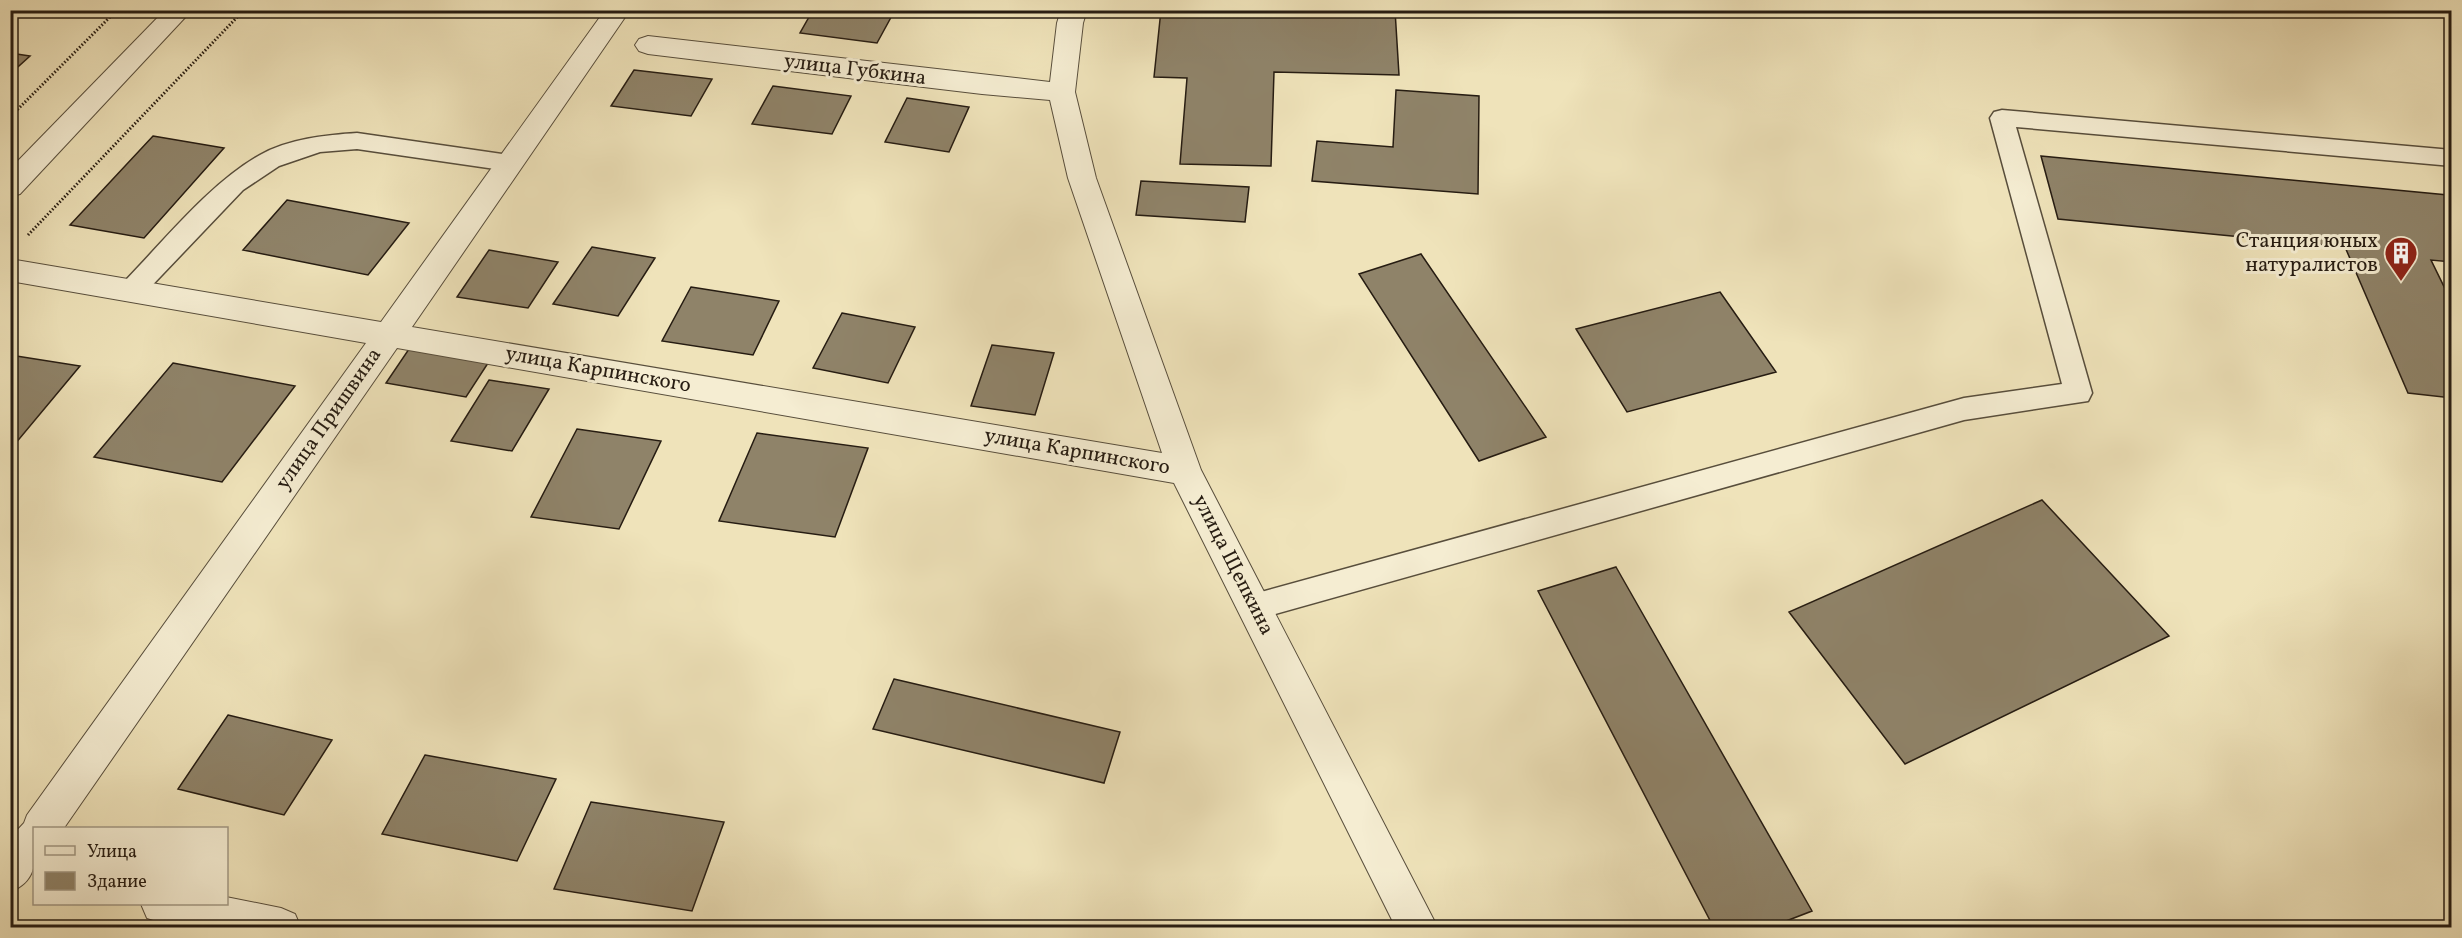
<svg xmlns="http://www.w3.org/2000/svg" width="2462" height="938" font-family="Vollkorn,serif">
	<rect width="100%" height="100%" fill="#efe3ba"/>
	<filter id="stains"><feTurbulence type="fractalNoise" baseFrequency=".00333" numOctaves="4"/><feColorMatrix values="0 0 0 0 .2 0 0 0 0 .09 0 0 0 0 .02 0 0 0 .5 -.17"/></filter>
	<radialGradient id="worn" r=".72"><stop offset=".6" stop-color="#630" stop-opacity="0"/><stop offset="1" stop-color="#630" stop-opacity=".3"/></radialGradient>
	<path fill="#8f8369" stroke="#261c12" stroke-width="1.5" d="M813 10H895L877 43 800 33Z
		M1161 10H1395L1399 75 1274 72 1271 166 1180 164 1187 78 1154 77Z
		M10 53 30 56 10 74Z
		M634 70 712 79 691 116 611 106Z
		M773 86 851 96 832 134 752 124Z
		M1396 90 1479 96 1478 194 1312 181 1317 141 1393 147Z
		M907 98 969 107 949 152 885 142Z
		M153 136 224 148 144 238 70 225Z
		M2041 156 2448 195 2452 202V262L2431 260 2452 303V398L2408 393 2345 247 2058 219Z
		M1141 181 1249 187 1245 222 1136 215Z
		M287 200 409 223 368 275 243 250Z
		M592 247 655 258 618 316 553 304Z
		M489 250 558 262 528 308 457 297Z
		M1421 254 1546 437 1479 461 1359 274Z
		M691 287 779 301 753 355 662 341Z
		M1720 292 1776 372 1627 412 1576 329Z
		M842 313 915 327 888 383 813 368Z
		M992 345 1054 353 1035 415 971 406Z
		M411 346 490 360 466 397 386 383Z
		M10 355 80 366 10 450Z
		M173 363 295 386 222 482 94 457Z
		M489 380 549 389 512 451 451 441Z
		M577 429 661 441 619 529 531 517Z
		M757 433 868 448 835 537 719 521Z
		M2042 500 2169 636 1905 764 1789 612Z
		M1616 567 1812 911 1768 928H1714L1538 591Z
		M894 679 1120 732 1104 783 873 729Z
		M228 715 332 740 284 815 178 789Z
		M425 755 556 779 517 861 382 834Z
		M591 802 724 822 692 911 554 889Z"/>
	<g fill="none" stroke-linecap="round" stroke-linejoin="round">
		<defs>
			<path id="service" d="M2002 110 2452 150V166L2016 127 2092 393 2088 401 1964 420 1254 620 1243 617 1239 607 1243 597 1254 594 1964 398 2062 384 1990 118 1994 112Z
				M357 133 509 155 518 157 521 163 518 169 509 171 357 149 320 152 279 166 243 190 141 297 132 300 123 297 119 290 123 283C164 241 209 184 260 155 288 139 326 135 357 133Z"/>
			<path id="minor" d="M605 10H630L412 327 1162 453 1068 178 1050 100 982 94 648 54 639 51 635 45 639 39 648 36 1050 82 1057 23 1061 10H1087L1083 23 1075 92 1096 178 1201 470 1438 928H1396L1174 483 397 348 64 828H34C34 857 41 879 10 892V838L24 823 27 815 366 343 10 281V259L381 322Z
				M226 897 281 908 295 914 301 928H178L147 918 141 904H226Z"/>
			<path id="tertiary" d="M165 10H192L20 194 10 197V169Z"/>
		</defs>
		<use href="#service" stroke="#584e3c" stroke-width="3"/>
		<use href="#minor" stroke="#584e3c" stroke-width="2"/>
		<use href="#tertiary" stroke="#584e3c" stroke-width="2"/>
		<path stroke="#261c12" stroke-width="3" stroke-dasharray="1.5 2" stroke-linecap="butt" d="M10 117 117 10
			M28 235 244 10"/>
		<use href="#service" fill="#f5edd2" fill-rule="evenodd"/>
		<use href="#minor" fill="#f5edd2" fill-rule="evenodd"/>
		<use href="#tertiary" fill="#f5edd2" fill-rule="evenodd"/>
	</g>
	<defs>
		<symbol id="building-pin" viewBox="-11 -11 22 30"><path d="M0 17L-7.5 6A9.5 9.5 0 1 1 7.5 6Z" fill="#8f2418" stroke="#f5edd2"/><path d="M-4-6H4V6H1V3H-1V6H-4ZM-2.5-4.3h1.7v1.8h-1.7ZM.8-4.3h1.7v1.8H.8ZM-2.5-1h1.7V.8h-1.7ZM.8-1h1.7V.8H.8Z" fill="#fff"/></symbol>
	</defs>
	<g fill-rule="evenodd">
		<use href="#building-pin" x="2382" y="234" width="38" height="52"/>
	</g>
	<g text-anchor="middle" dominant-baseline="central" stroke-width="6" stroke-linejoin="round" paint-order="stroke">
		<g font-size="21" fill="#261c12" stroke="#f5edd2">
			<text transform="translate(855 70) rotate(7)">улица Губкина</text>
			<text transform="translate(598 370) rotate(10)">улица Карпинского</text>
			<text transform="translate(329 419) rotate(-55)">улица Пришвина</text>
			<text transform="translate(1077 452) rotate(10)">улица Карпинского</text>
			<text transform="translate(1233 565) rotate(63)">улица Щепкина</text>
		</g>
		<g font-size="21" fill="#261c12" stroke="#f5edd2" text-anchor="end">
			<text x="2378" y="241">Станция юных<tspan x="2378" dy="24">натуралистов</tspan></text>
		</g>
	</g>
	<rect width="2462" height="938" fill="none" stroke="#efe3ba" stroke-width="36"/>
	<rect x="12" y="12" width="2438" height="914" fill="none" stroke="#261c12" stroke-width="3"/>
	<rect x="18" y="18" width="2426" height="902" fill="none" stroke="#261c12" stroke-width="1.5"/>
	<rect x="33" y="827" width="195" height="78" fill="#f5edd2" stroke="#a29985" stroke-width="1.5"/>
	<rect x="45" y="846" width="30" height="9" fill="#f5edd2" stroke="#a29985" stroke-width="1.5"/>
	<text x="87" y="857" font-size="18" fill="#261c12">Улица</text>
	<rect x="45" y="872" width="30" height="18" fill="#8f8369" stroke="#a29985" stroke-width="1.5"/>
	<text x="87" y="887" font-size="18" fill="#261c12">Здание</text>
	<rect width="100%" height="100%" filter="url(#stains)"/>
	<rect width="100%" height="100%" fill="url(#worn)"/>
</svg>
